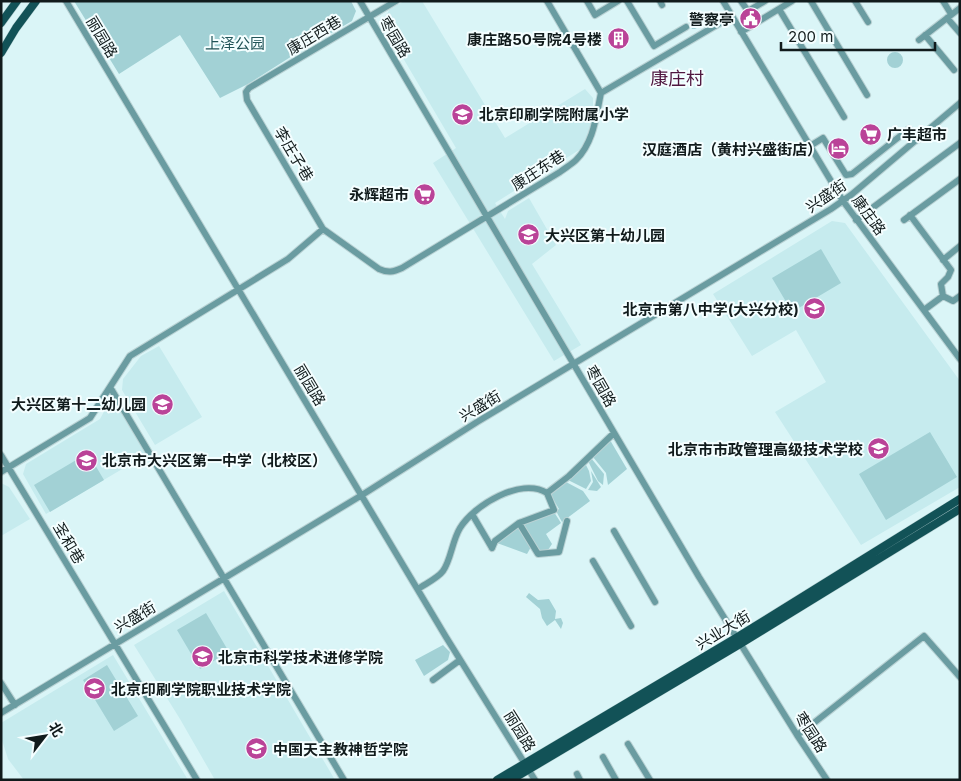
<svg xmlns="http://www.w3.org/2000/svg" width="961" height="781" font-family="Inter,'Noto Sans SC',sans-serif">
	<rect width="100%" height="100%" fill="#daf5f7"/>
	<path fill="#c6ebee" d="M404 1H422L505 138 585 89 593 98V130L587 145 495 203 505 219 508 211 529 198 556 245 532 264 581 345 554 361 433 163 456 148 383 24 389 10Z
		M832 221 845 223 960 381V487L861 545 775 412 826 382 796 330 752 356 713 294Z
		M159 346 202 417 155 445 122 390 123 379 141 356Z
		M106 408H119L146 455 46 514 23 474 26 464 100 419Z
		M1 483 9 487 30 519 1 536Z
		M224 591 335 780H215L180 719 134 645Z
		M113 655 188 780H24L8 759 1 737V723Z"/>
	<path fill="#a2d1d5" d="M74 1H351L356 11 352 21 300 51 248 84 220 98 180 35 119 74Z
		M699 17 702 25 695 29H692L689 23Z
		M887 60a8 8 0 1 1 16 0a8 8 0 1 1-16 0Z
		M821 249 841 283 792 312 772 278Z
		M930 432 957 477 886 520 859 474Z
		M610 440 627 469 608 485 606 473 593 457Z
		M88 453 104 480 50 512 34 485Z
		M591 458 604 474 603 485 598 481 588 461Z
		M585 463 589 471 591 481 586 489 568 480Z
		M591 471 601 487 597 491 588 490 593 482Z
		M566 482 583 491 590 501 562 522 556 511 559 509 550 494Z
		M554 512 561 523 546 534 552 544 548 550 539 551 522 523Z
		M518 525 531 547 527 554 497 543Z
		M529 593 538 600 549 599 556 611 555 619 561 618 563 623 561 629 555 620 547 626 542 618 540 609 526 597Z
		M206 613 229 652 200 669 177 630Z
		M443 645 450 652 448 660 424 676 415 660Z
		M107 665 138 716 114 731 83 680Z"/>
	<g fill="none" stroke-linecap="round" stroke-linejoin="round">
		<defs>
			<path id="minor" d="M66 1 446 637 535 780
				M360 1 699 577 797 735 827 780
				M396 1 249 88 246 92 247 100 323 229 379 269C388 273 393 272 402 268L560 172C565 168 572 164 576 160 594 142 596 116 601 93L732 16
				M547 1 601 93
				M587 1 595 15 618 1
				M627 1 654 46 686 27
				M660 1 662 5
				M723 1 843 201 960 359
				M741 1 748 11 765 1
				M811 1 867 95
				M855 1 868 22
				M943 1 951 14
				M779 9 844 117
				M947 18 960 33
				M741 32 792 1
				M925 35 954 70
				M919 40 960 8
				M810 146 823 138 846 175 852 174 909 129 918 140
				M910 215 951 270 948 277 941 284 943 296 953 301 960 296
				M856 220 960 143
				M904 220 960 179
				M943 260 960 246
				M924 310 943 296
				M110 387 344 780
				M1 455 197 780
				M1 472 90 418 130 356 288 259 323 229
				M472 514 492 548
				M519 523 554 510 547 493
				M614 531 655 602
				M492 548 495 541 519 523 538 554 559 552 567 521
				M593 561 631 626
				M418 589C425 584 438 578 443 571 451 560 452 541 460 528 474 505 521 477 547 493L569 476 614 433
				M433 680 460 660
				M1 683 15 705
				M1 713 362 495 477 422 831 209 851 195 960 103
				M797 735 810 726 924 636 960 677
				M628 744 650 780
				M603 757 616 780
				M577 774 580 780"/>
			<path id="major" d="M1 23 17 1
				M1 53 16 28 36 1
				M497 780 736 638 960 499
				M511 780 740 644 960 509"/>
		</defs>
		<use href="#minor" stroke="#bad2d4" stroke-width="8"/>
		<use href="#major" stroke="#bad2d4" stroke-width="9"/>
		<use href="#minor" stroke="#6a9ca1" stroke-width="6"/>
		<use href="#major" stroke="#125257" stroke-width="8"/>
	</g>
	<defs>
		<symbol id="civic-disc" viewBox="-11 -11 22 22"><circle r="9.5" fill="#ba4398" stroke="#f4feff"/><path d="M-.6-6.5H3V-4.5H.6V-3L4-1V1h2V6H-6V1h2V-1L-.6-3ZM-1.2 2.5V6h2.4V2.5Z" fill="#fff"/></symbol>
		<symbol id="building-disc" viewBox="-11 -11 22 22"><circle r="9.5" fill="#ba4398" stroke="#f4feff"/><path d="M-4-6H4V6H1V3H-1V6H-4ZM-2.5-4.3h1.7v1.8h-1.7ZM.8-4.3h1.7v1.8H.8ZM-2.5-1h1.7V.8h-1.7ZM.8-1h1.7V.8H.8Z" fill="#fff"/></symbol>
		<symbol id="school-disc" viewBox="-11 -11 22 22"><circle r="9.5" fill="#ba4398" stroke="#f4feff"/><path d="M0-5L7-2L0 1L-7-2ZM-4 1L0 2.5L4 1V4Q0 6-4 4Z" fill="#fff"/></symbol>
		<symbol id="supermarket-disc" viewBox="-11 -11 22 22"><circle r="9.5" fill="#ba4398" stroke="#f4feff"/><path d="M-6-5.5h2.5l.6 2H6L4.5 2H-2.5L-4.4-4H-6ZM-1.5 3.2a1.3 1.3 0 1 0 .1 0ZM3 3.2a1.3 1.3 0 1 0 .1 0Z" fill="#fff"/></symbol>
		<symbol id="hotel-disc" viewBox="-11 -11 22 22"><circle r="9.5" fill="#ba4398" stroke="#f4feff"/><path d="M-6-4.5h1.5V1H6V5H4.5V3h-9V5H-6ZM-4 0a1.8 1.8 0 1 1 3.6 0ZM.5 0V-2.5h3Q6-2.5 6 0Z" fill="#fff"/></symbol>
		<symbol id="university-disc" viewBox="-11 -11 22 22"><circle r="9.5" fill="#ba4398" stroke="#f4feff"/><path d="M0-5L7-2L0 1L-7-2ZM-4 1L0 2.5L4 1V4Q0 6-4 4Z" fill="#fff"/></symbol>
	</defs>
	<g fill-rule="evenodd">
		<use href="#civic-disc" x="738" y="6" width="25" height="25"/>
		<use href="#building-disc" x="606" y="26" width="25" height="25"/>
		<use href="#school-disc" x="450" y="102" width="25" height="25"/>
		<use href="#supermarket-disc" x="858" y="122" width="25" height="25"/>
		<use href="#hotel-disc" x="826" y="136" width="25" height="25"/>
		<use href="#supermarket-disc" x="412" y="182" width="25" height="25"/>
		<use href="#school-disc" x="516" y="222" width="25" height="25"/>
		<use href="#school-disc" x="802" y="296" width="25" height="25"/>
		<use href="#school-disc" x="150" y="392" width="25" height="25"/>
		<use href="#school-disc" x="866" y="436" width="25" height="25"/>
		<use href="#school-disc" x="74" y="448" width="25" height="25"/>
		<use href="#university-disc" x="190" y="644" width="25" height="25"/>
		<use href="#university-disc" x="82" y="676" width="25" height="25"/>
		<use href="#university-disc" x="244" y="736" width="25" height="25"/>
	</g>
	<g text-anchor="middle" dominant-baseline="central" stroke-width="4" stroke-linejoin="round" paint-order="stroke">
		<g font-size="15" font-weight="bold" fill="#111b1c" stroke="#f4feff" text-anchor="end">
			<text x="734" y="19">警察亭</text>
			<text x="602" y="39">康庄路50号院4号楼</text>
			<text x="479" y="114" text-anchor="start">北京印刷学院附属小学</text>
			<text x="887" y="134" text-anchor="start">广丰超市</text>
			<text x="822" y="149">汉庭酒店（黄村兴盛街店）</text>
			<text x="409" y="194">永辉超市</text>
			<text x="545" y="235" text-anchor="start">大兴区第十幼儿园</text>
			<text x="799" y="309">北京市第八中学(大兴分校)</text>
			<text x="146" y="404">大兴区第十二幼儿园</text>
			<text x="863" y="449">北京市市政管理高级技术学校</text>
			<text x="102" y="460" text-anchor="start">北京市大兴区第一中学（北校区）</text>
			<text x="218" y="657" text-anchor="start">北京市科学技术进修学院</text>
			<text x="111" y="689" text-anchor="start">北京印刷学院职业技术学院</text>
			<text x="273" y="749" text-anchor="start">中国天主教神哲学院</text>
		</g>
		<g font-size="15" fill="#111b1c" stroke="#f4feff">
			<text transform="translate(314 35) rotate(-31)">康庄西巷</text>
			<text transform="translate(102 37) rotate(59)">丽园路</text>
			<text transform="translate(395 37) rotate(59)">枣园路</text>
			<text transform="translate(294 154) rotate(59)">李庄子巷</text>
			<text transform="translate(538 170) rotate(-33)">康庄东巷</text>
			<text transform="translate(826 196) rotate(-34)">兴盛街</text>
			<text transform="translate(869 215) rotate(54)">康庄路</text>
			<text transform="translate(310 385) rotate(59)">丽园路</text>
			<text transform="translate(601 386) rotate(60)">枣园路</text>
			<text transform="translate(480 406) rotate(-31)">兴盛街</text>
			<text transform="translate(69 543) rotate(59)">圣和巷</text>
			<text transform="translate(135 617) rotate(-31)">兴盛街</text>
			<text transform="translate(723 630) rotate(-31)">兴业大街</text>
			<text transform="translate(520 731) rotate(58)">丽园路</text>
			<text transform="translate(811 732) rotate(57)">枣园路</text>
		</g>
		<g font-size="15" fill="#205357" stroke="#f4feff">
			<text x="235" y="43">上泽公园</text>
		</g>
		<g font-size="18" fill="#4f163f" stroke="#f4feff">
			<text x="677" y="78">康庄村</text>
		</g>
	</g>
	<rect width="961" height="781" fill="none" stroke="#111b1c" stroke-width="5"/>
	<g transform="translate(45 736) rotate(59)" stroke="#f4feff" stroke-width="4" paint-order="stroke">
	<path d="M0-4L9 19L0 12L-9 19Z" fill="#111b1c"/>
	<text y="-8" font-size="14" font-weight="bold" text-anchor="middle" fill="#111b1c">北</text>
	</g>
	<path d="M781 42v8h154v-8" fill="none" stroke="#111b1c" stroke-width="2.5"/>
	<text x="788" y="42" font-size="15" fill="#111b1c" stroke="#f4feff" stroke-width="4" paint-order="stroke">200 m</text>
</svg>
